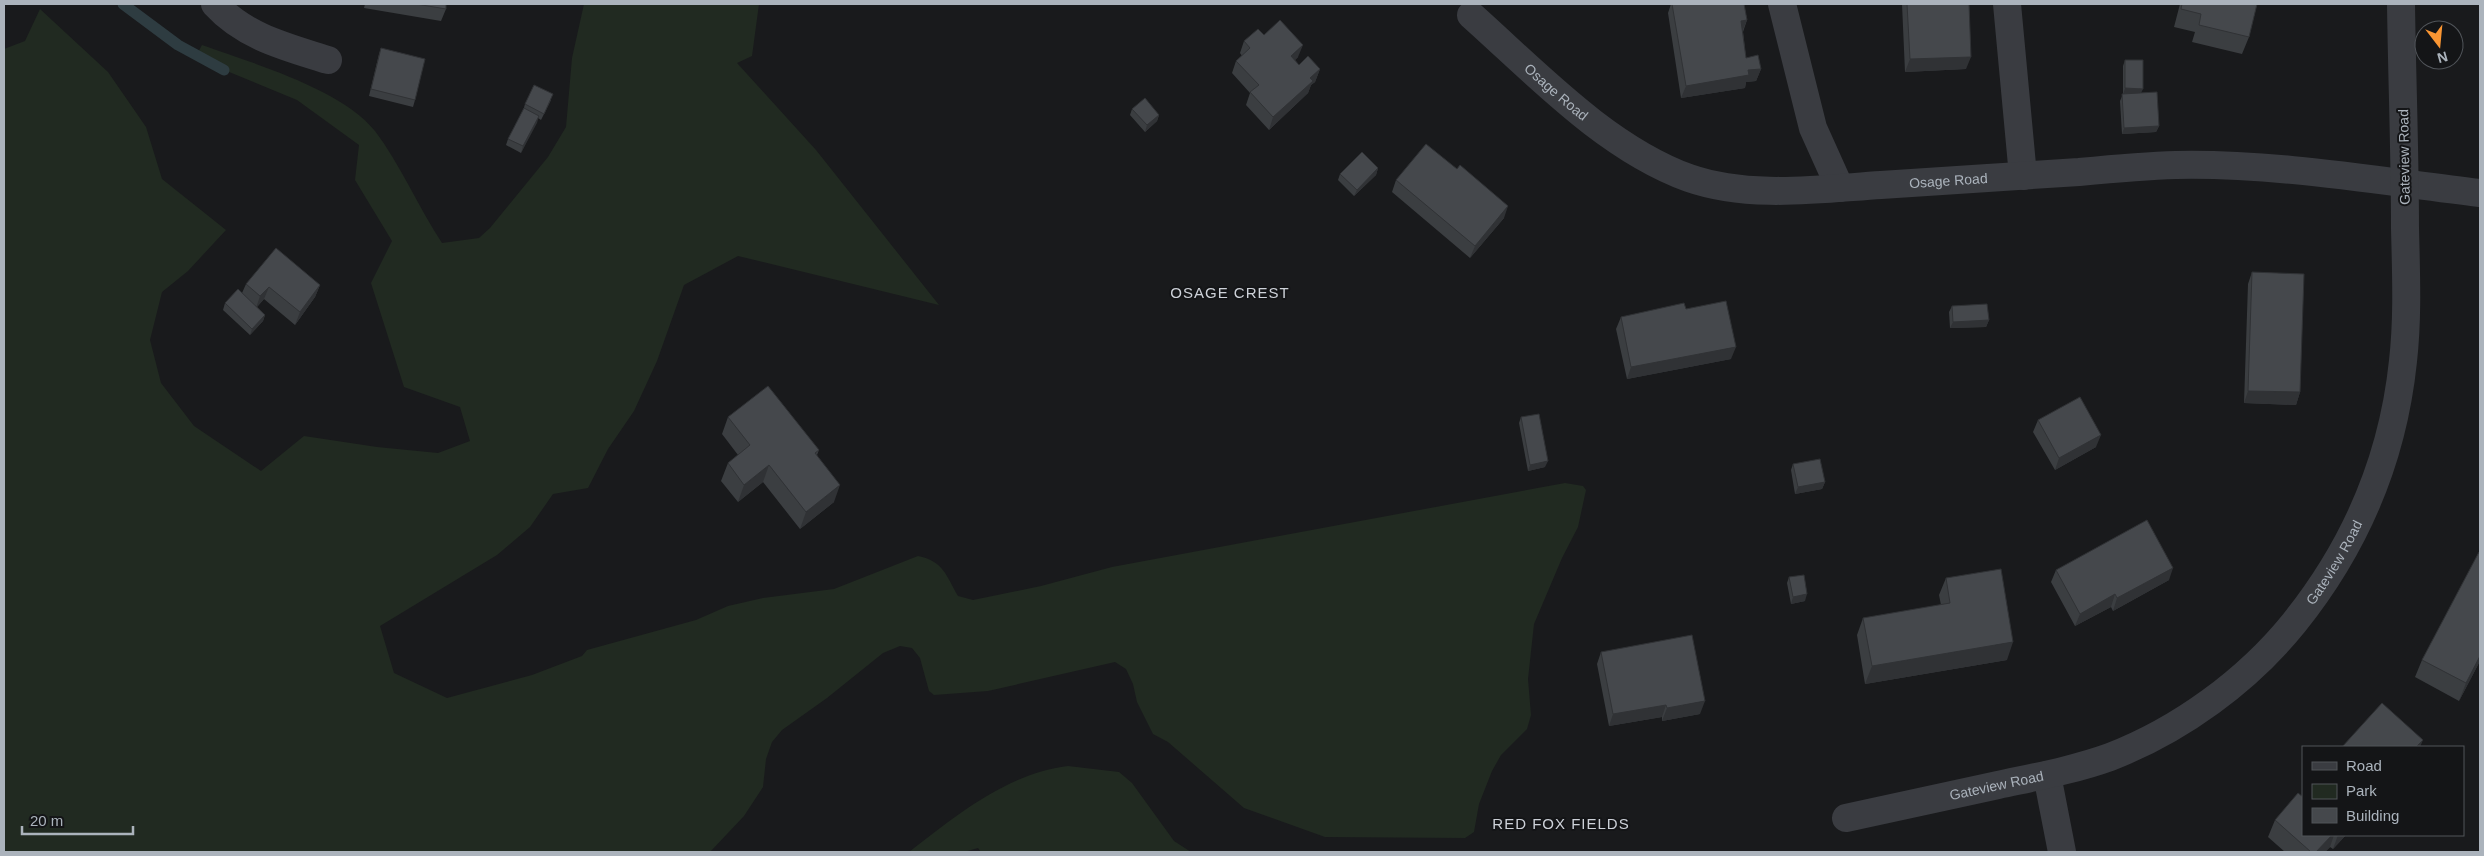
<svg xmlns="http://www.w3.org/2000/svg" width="2484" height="856" font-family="Helvetica,sans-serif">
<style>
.green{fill:#212a21}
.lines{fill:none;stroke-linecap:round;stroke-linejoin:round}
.stream{stroke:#2e3c41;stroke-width:11}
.minor{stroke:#3a3c41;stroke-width:28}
.wall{fill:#3b3e41}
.shaded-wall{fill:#303235}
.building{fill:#45484c;stroke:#303235}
.labels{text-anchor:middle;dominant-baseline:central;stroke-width:4;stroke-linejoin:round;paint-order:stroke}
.street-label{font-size:14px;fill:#abb3bc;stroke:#141517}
.neighbourhood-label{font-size:15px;letter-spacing:1px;fill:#cdd1d8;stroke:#141517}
</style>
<rect width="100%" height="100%" fill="#191a1c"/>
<path class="green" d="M584,4H759L752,56L737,63L816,150L939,305L738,256L684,285L657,361L634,411L608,449L588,488L553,494L530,527L497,555L380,626L394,673L447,698L532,675L582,656L587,650L696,620L728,606L763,598L834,589L918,556C943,561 946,575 958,596L973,600L1041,586L1112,567L1565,483L1583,486L1586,490L1578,527L1562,558L1534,624L1528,679L1531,715L1527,729L1501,755L1492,771L1479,804L1474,832L1465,838L1325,837L1244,808L1168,742L1153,734L1137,702L1133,684L1126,669L1115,662L988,691L934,695L929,691L920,658L912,648L900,646L883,653L827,698L782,730L772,742L766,759L763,787L744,816L710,852H4V49L25,41L40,9L108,72L146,127L162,179L226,230L188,271L162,292L150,340L161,383L194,426L261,471L304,436L377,447L438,453L470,441L460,407L404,387L371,283L392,241L355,180L359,145L297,100L195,58L202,45C252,63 342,89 375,131C400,164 419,208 442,243L479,238L490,228L548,157L566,127L572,58Z
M1068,766L1119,772L1132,783L1174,841L1191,852H981L978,848L964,852H909C957,815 1006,774 1068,766Z"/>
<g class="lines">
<path class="stream" d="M123,4L178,45L224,70"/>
<g class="minor">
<path d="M215,4C245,37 287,47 328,60"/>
<path d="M1782,4L1813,128L1840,188"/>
<path d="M2007,4L2023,176"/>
<path id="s1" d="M1471,15C1536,73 1606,148 1689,178C1749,199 1819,189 1881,185C1947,181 2013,176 2079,172C2111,169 2144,166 2176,165C2278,163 2379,181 2480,193"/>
<path d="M2047,775L2062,852"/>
<path id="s2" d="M1846,818C1897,807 1947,796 1998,785C2035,777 2074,770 2110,757C2180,730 2247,681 2294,623C2355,547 2393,458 2403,361C2408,317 2406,272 2405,228C2405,153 2402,79 2401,4"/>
</g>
</g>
<path class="wall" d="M365,4H446V9L441,21L364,8Z
M1671,4H1744L1747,20L1743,32L1746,58L1761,69L1756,81L1746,82L1745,88L1681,98L1668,13Z
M1902,4H1969L1966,69L1905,72Z
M2180,4H2257L2249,37L2242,54L2192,42L2195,32L2174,27Z
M1264,35L1298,57L1295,60L1299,65L1320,69L1315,82L1311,85L1308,93L1269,130L1246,105L1250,93L1232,73L1236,61L1242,56L1240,53L1244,41Z
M381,48L415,100L413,107L369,96L379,54Z
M2125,60L2141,93L2159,126L2156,132L2122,134L2120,101L2123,94V66Z
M551,100L541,120L538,118L521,153L506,145L508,139L523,111L525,104Z
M1132,109L1159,115L1157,121L1145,132L1130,115Z
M1378,168L1376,175L1354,196L1338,180L1340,174Z
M1396,180L1504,218L1470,258L1392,192Z
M2252,272L2300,392L2296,405L2244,403L2248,284Z
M246,284L320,285L315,297L295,325L264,299L257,307L265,315L263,321L250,335L223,310L225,303L242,293Z
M1952,306L1989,320L1986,327L1950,328L1949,312Z
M1686,309L1731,359L1627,379L1616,329L1621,317Z
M728,417L819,450L817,455L834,502L800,529L763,482L738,502L721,481L728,463L738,455L722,434Z
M1521,417L1545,467L1528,471L1519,423Z
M2038,420L2096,447L2055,470L2033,432Z
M1793,464L1825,482L1822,489L1795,494L1791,470Z
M2480,552V661L2459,701L2415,677L2422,660Z
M2056,570L2169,580L2113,611L2111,607L2075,626L2051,582Z
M1789,577L1805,601L1791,604L1787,583Z
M1946,578L2007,660L1865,684L1857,635L1863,618L1941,605L1939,595Z
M1601,652L1700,714L1662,721V717L1609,726L1597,664Z
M2275,820L2303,835H2346L2333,849L2330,847L2325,852H2285L2268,837Z"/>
<path class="shaded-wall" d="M1747,20L1742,32L1741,21Z
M1303,45L1298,57L1286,68L1291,56Z
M1971,57L1966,69L1905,72L1910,59Z
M1320,69L1315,82L1311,85L1308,93L1269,130L1273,117L1310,78Z
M1761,69L1756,81L1746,82L1745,88L1681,98L1686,86L1748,70Z
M2125,88L2143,89L2140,95H2123Z
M1159,115L1157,121L1145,132L1147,125Z
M539,116L537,123L521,153L523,146Z
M2159,126L2156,132L2122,134L2124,128Z
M1378,168L1376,175L1354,196L1357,190Z
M1508,206L1504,218L1470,258L1475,246Z
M320,285L315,297L295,325L300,312Z
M269,287L264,299L256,308L260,296Z
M265,315L263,321L250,335L252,329Z
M1989,320L1986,327L1950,328L1953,322Z
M1736,347L1731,359L1627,379L1631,367Z
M2248,391L2300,392L2296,405L2244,403Z
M2101,435L2096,447L2055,470L2059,458Z
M1548,461L1545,467L1528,471L1530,465Z
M769,465L763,482L738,502L744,485Z
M1825,482L1822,489L1795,494L1798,487Z
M840,485L834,502L800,529L806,512Z
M2173,568L2169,580L2113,611L2117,598Z
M1807,594L1805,601L1791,604L1793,597Z
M2115,594L2111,607L2075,626L2080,614Z
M2013,642L2007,660L1865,684L1872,666Z
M2480,656V661L2459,701L2466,683Z
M1705,701L1700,714L1662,721L1667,708Z
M1666,705L1662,717L1609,726L1613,714Z
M2423,740L2420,747H2416Z
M2332,835H2334L2330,847L2325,852H2316Z
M2338,835H2346L2333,849Z"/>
<path class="building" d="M416,4H446V9Z
M1672,4H1744L1747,20L1741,21L1746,58L1758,55L1761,69L1748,70L1749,75L1686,86Z
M1907,4H1969L1971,57L1910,59Z
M2182,4H2257L2249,37L2199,25L2201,14L2181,9Z
M1280,20L1303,45L1291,56L1299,65L1308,56L1320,69L1310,78L1313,81L1273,117L1250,92L1259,85L1236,61L1250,48L1244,41L1258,29L1264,35Z
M381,48L425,59L415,100L371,89Z
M2125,60H2143V89L2125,88Z
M534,85L553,94L544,114L525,104Z
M2157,92L2159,126L2124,128L2122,94Z
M1145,98L1159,115L1147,125L1132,109Z
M524,108L539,116L523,146L508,139Z
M1426,144L1457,169L1460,165L1508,206L1475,246L1396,180Z
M1362,152L1378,168L1357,190L1340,174Z
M276,248L320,285L300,312L269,287L260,296L246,284Z
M2252,272L2304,274L2300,392L2248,391Z
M238,289L265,315L252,329L225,303Z
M1726,301L1736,347L1631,367L1621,317L1684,303L1686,309Z
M1987,304L1989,320L1953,322L1952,306Z
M768,386L819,450L815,453L840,485L806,512L769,465L744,485L728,463L750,445L728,417Z
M2080,397L2101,435L2059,458L2038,420Z
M1539,414L1548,461L1530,465L1521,417Z
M1820,459L1825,482L1798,487L1793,464Z
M2147,520L2173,568L2117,598L2115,594L2080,614L2056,570Z
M2479,552H2480V656L2466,683L2422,660Z
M2001,569L2013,642L1872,666L1863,618L1950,603L1946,578Z
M1804,575L1807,594L1793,597L1789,577Z
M1692,635L1705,701L1667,708L1666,705L1613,714L1601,652Z
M2382,703L2423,740L2416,747H2342Z
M2298,793L2303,797V835H2332L2316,852H2311L2275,820Z"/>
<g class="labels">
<g class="street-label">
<text stroke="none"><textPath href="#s1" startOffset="115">Osage Road</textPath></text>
<text transform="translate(2404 157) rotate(-91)">Gateview Road</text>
<text stroke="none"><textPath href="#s1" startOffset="535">Osage Road</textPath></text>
<text stroke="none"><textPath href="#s2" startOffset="574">Gateview Road</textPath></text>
<text stroke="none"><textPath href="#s2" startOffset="154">Gateview Road</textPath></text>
</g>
<g class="neighbourhood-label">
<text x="1230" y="292">OSAGE CREST</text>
<text x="1561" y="823">RED FOX FIELDS</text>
</g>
</g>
<rect width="2484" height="856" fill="none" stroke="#abb3bc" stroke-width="10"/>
<rect x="2302" y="746" width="162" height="90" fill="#141517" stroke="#505459"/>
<rect x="2312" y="762" width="25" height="8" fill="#3a3c41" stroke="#505459"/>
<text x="2346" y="771" font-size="15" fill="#abb3bc">Road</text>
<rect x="2312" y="784" width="25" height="15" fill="#212a21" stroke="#505459"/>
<text x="2346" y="796" font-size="15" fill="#abb3bc">Park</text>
<rect x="2312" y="808" width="25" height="15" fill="#45484c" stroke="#505459"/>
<text x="2346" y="821" font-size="15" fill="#abb3bc">Building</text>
<g transform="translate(2439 45) rotate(164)"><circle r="24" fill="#141517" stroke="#505459"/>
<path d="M0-4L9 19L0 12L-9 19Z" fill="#fa9633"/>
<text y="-8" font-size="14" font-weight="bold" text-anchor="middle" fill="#abb3bc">N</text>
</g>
<path d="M22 826v8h111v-8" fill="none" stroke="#abb3bc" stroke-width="2.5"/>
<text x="30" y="826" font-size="15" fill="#abb3bc" stroke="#141517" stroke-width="4" paint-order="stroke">20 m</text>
</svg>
